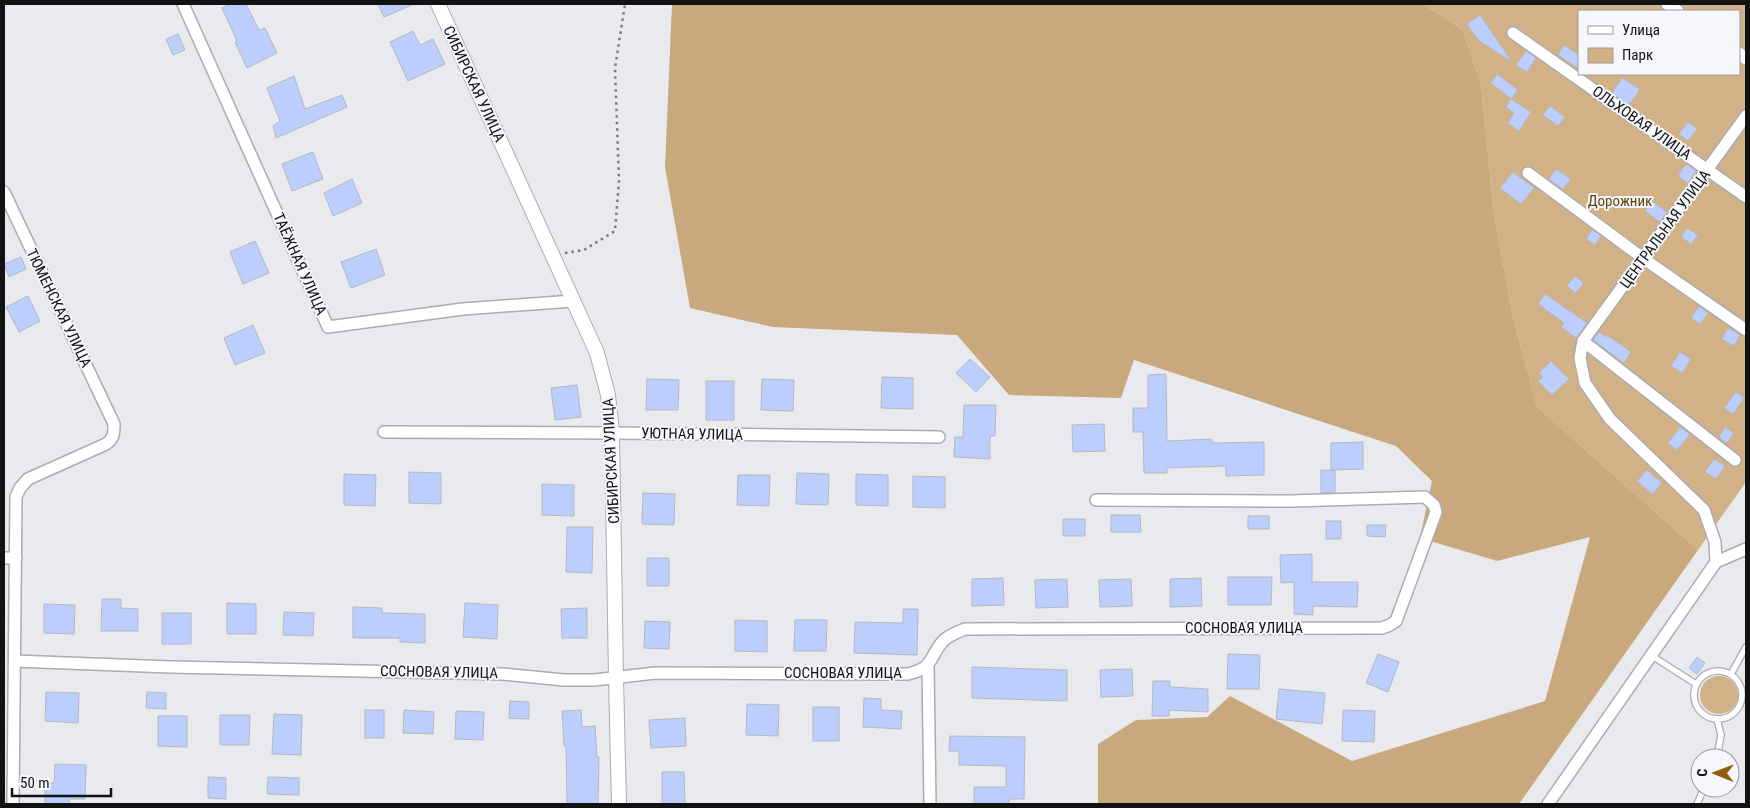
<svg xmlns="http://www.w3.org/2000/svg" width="1750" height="808" font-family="'Roboto Condensed',sans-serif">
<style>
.green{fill:#d2b186;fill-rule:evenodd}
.forest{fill:#caa87d}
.building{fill:#bccefe;stroke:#b7b8bd}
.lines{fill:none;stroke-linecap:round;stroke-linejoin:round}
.service-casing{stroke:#aaacb0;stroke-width:8}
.minor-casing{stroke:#aaacb0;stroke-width:14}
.tertiary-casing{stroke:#aaacb0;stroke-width:16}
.path{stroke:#797b7d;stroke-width:2.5;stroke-dasharray:2.5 4;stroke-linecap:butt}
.service{stroke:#fff;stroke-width:5.5}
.minor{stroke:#fff;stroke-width:11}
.tertiary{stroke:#fff;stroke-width:14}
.labels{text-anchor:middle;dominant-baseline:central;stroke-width:4;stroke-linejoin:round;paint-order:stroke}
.street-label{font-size:15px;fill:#111213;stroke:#f5f7fb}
.park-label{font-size:15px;fill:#62410b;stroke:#f5f7fb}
</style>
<rect width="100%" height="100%" fill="#e8eaee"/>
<path class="green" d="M1423,4H1746V482L1698,550L1537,407L1513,317L1494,215L1481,85L1463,30ZM1579,11H1739V74H1579Z
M1700 695a19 19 0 1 1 38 0a19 19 0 1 1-38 0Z"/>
<path class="forest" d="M672,4H1423L1463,30L1481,85L1494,215L1513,317L1537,407L1698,550L1519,804H1098V744L1136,720L1207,717L1230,696L1352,761L1545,701L1590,537L1497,561L1420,538L1432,481L1396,446L1134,360L1121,398L1009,395L957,335L773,327L690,308L665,167Z"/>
<path class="building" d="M230,4H246L259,30L265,28L277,53L247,68L235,42L237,41L222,8Z
M378,4H414L384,17Z
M1480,15L1512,62L1478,40L1467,24Z
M413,31L420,45L433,39L445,64L408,81L390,42Z
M178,34L185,50L173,55L166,39Z
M1564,45L1579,55V69L1558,55Z
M1526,51L1536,58L1527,72L1516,65Z
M1497,74L1518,90L1511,99L1491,83Z
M294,76L305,109L342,95L347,107L276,138L273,126L280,121L267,88Z
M1622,78L1640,89L1629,105L1612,93Z
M1511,99L1531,112L1519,131L1508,123L1514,113L1506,107Z
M1550,106L1565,117L1558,126L1543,115Z
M1688,122L1697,129L1688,141L1679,134Z
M313,152L323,179L292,191L282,164Z
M1686,164L1696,171L1688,183L1678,176Z
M1556,169L1571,179L1563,189L1549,179Z
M1513,172L1534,188L1521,204L1500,188Z
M352,179L362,203L333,216L324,193Z
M1652,201L1667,212L1660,222L1645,211Z
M1687,228L1698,235L1691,244L1681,237Z
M1592,230L1601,236L1595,245L1586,239Z
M255,241L269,273L243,284L230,252Z
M376,249L385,275L351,288L341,262Z
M21,257L26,269L9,277L4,264Z
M1575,276L1584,283L1576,293L1567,286Z
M1545,294L1587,323L1576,338L1561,327L1564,323L1538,304Z
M28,296L40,321L19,332L6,307Z
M1699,306L1708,313L1700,324L1691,318Z
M253,325L265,353L235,365L224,338Z
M1728,328L1740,335L1734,346L1722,339Z
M1599,332L1606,337L1607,335L1631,352L1624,363L1593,340Z
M1680,352L1691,359L1682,373L1671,366Z
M970,359L990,377L976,392L956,373Z
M1551,361L1569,379L1552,395L1538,381L1543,377L1539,373Z
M1166,374L1167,441L1212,439V443L1264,442V475L1226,476V466L1167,468V473H1144L1143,432H1133V408H1148V375Z
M882,377L913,378V409L881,408Z
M647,379L679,380L678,410H646Z
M762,379L794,380L793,411L761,410Z
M706,381H734V420H706Z
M577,385L581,417L555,420L551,388Z
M1736,392L1744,398L1733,414L1724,408Z
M964,405H996L995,436H990V459L954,457L955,437H963Z
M1104,424L1105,451L1073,452L1072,425Z
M1680,427L1690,434L1677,450L1668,443Z
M1725,427L1734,433L1727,443L1719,437Z
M1363,442V469L1331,470V443Z
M1714,459L1725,466L1716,479L1705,472Z
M1321,470H1335V492L1321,493Z
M1647,470L1662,483L1652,494L1637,481Z
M409,472L441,473V504L409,503Z
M797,473L829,474L828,505L796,504Z
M344,474L376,475L375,506L344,505Z
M856,474L888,475V506L856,505Z
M738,475H770L769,506L737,505Z
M913,476L945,477V508L913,507Z
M542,484L574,485V516L542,515Z
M643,493L675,494L674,525L642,524Z
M1111,515H1140L1141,532H1111Z
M1248,516H1269V529H1248Z
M1063,519H1085V536H1063Z
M1326,521H1341V539H1326Z
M1367,525H1386L1385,537L1367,536Z
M567,527H593L592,573L566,572Z
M1312,554V582H1358L1357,607L1313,606V615L1294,614V582L1281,583L1280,555Z
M647,558H669V586H647Z
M1228,577H1272L1271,605H1228Z
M1003,578L1004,605L972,606V579Z
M1201,578L1202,606L1170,607V579Z
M1067,579L1068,607L1036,608L1035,580Z
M1131,579L1132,606L1100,607L1099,580Z
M102,599H121V608L138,609V631H101Z
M227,603L256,604V634H227Z
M465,603L498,605L497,639L463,637Z
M44,604L75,605L74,634L44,633Z
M353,607L382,608V613L425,614V643L400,642V638H353Z
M587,608V638H562L561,609Z
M903,609H918L917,655L854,653L855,622L903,623Z
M284,612L314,613L313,636L283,635Z
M162,613H191V644H162Z
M735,620L767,621V652L735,651Z
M795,620H827L826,651H794Z
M645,621L670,622L669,649L644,648Z
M1228,654L1260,655L1259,689H1227Z
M1378,654L1399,662L1388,692L1366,683Z
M1697,657L1705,663L1697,674L1689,668Z
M972,667L1067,670V701L972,698Z
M1132,669L1133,696L1101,697L1100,670Z
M1153,681H1170V687L1208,689V712L1169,710V716H1152Z
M1279,689L1325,693L1322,724L1276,719Z
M46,692L79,693L78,723L45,721Z
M147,692L166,693V709L146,708Z
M864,698L881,699V710L902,711L901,729L863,727Z
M510,701L529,702V719L509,718Z
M747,704L779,705L778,736L746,735Z
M813,707H839V741H813Z
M365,710H384V738H365Z
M404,710L434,712L433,734L403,733Z
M581,710L582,727L595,726L597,757H599L598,804H567L566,745L564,746L562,711Z
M1343,710L1375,711L1374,742L1342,741Z
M456,711L484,712L483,740L455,739Z
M274,714L302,715L301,755L272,754Z
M220,715H250L249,745H220Z
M158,716H187V747L158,746Z
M685,718L686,746L651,748L649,720Z
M950,736L1025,737L1024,799H1009V804H974V787H1006V766L959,765V751H949Z
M55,764L86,765L85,799H69V804H45V783H54Z
M662,772H684L685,804H662Z
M208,777L226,778V799L208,798Z
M268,777L299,778V795L267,794Z"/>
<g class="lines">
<defs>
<path id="service" d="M1652,656L1696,684
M1694 695a24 24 0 1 1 48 0a24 24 0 1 1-48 0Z
M1731,674L1746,647
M1717,719L1721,735L1717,758
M1697,804L1704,788"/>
<path id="minor" d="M183,4L328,327L463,309L573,301
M1667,4L1678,11
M1513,33L1746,197
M1739,53L1746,59
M1528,173L1644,259L1746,330
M4,192L114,424C114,434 114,438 106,444L28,479L20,488L16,497L13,804
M1583,341L1735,460
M384,432L612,433L939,437
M4,558H16
M1716,562L1746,549
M15,661L170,667L502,674L564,680H594L655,673L908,674C935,668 929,656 944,640C950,635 958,632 965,629L1382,628L1390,625L1396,621L1436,512L1434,505L1425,497L1291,501L1096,500
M928,665L930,804
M1548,804L1716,562L1715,542L1704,510L1610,419L1585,383L1580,358L1583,341L1746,116"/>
<path id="tertiary" d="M438,4L597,353L608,395L612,433L616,678L619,804"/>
</defs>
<use href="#service" class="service-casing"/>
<use href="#minor" class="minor-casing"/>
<use href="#tertiary" class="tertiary-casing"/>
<path class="path" d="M565,253L584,250L615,231L619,181L615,68L625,4"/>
<use href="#service" class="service"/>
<use href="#minor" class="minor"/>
<use href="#tertiary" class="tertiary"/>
</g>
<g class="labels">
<g class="street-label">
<text transform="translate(474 84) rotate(65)">СИБИРСКАЯ УЛИЦА</text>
<text transform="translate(1642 123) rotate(35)">ОЛЬХОВАЯ УЛИЦА</text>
<text transform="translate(1665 229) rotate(-54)">ЦЕНТРАЛЬНАЯ УЛИЦА</text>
<text transform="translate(300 264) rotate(66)">ТАЁЖНАЯ УЛИЦА</text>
<text transform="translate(59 308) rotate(64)">ТЮМЕНСКАЯ УЛИЦА</text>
<text transform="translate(692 434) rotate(1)">УЮТНАЯ УЛИЦА</text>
<text transform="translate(611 461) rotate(-93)">СИБИРСКАЯ УЛИЦА</text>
<text x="1244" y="628">СОСНОВАЯ УЛИЦА</text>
<text transform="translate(439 672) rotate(1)">СОСНОВАЯ УЛИЦА</text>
<text x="843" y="673">СОСНОВАЯ УЛИЦА</text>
</g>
<g class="park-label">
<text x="1620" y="201">Дорожник</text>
</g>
</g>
<rect width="1750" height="808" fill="none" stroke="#111213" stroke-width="10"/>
<rect x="1578" y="10" width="162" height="65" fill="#f5f7fb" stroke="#9a9b9e"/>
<rect x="1588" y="26" width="25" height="8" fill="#ffffff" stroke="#9a9b9e"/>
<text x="1622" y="35" font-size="15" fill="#111213">Улица</text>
<rect x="1588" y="48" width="25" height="15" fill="#d2b186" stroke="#9a9b9e"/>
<text x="1622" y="60" font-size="15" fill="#111213">Парк</text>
<g transform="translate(1715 773) rotate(271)"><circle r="24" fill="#f5f7fb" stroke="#9a9b9e"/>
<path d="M0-4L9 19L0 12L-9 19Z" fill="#8e5e09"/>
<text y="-8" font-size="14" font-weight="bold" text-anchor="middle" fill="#111213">С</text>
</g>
<path d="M12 788v8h99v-8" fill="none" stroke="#111213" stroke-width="2.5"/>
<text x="20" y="788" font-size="15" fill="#111213" stroke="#f5f7fb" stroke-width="4" paint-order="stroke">50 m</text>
</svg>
